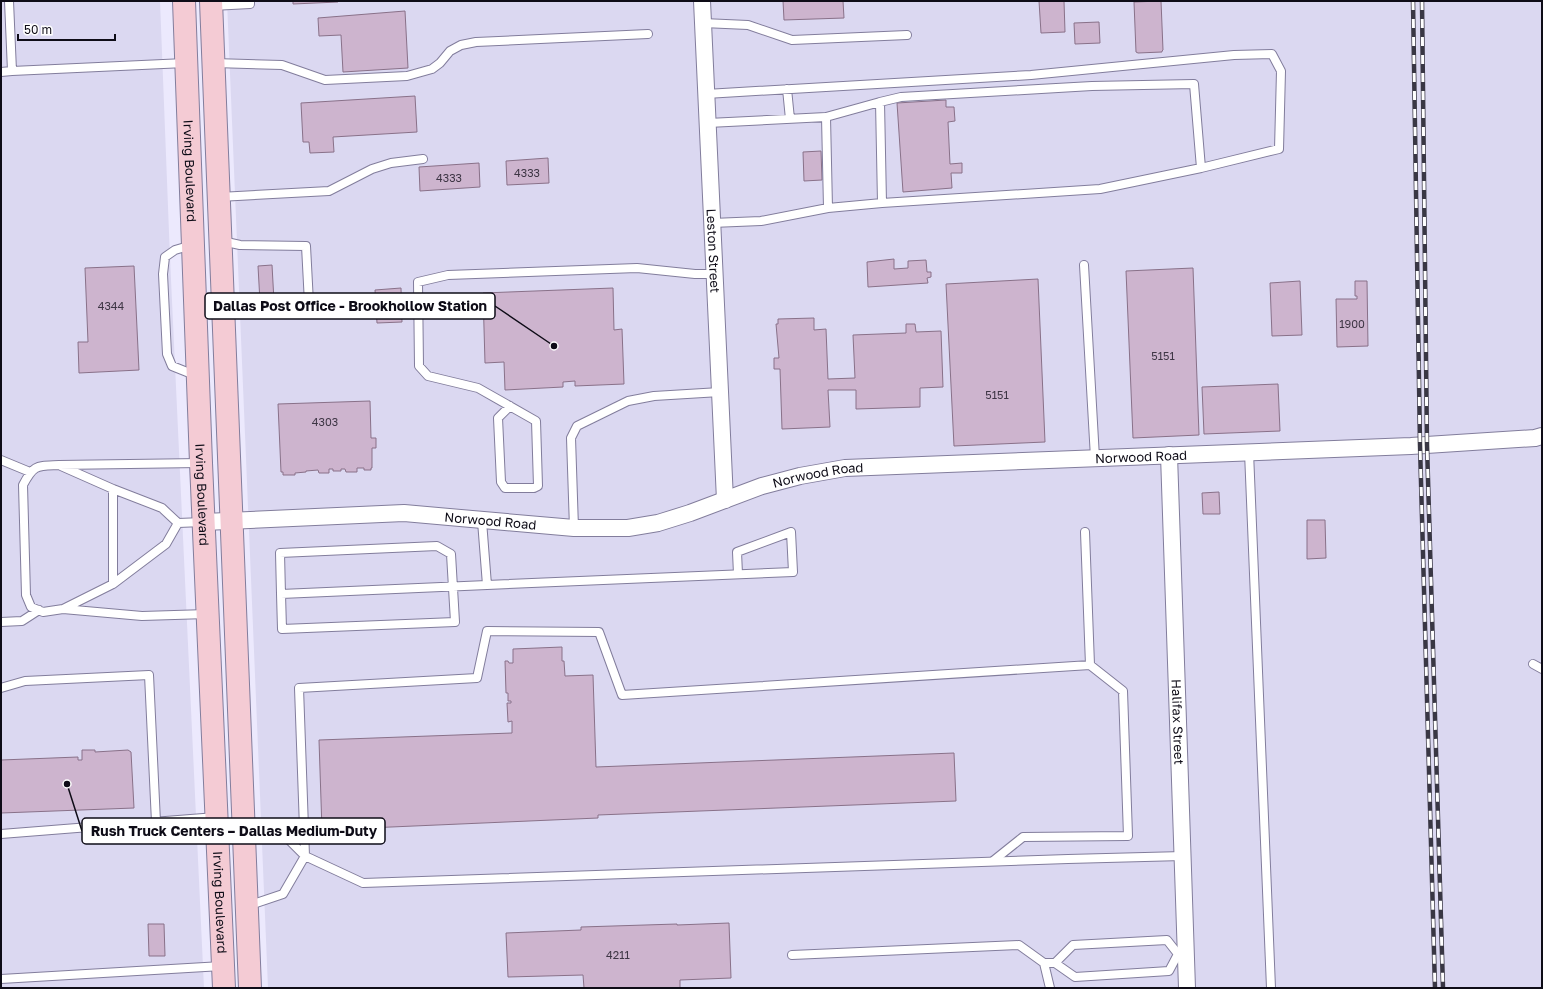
<svg xmlns="http://www.w3.org/2000/svg" width="1543" height="989" font-family="'Golos Text',sans-serif">
<style>
.built{fill:#dbd8f1}
.building{fill:#cdb4ce;stroke:#897189}
.lines{fill:none;stroke-linecap:round;stroke-linejoin:round}
.lane-casing{stroke:#827d9c;stroke-width:10}
.street-casing{stroke:#827d9c;stroke-width:18}
.secondary-casing{stroke:#827d9c;stroke-width:24}
.lane{stroke:#fff;stroke-width:8}
.street{stroke:#fff;stroke-width:16}
.secondary{stroke:#f4cbd4;stroke-width:22}
.rail-casing{stroke:#393744;stroke-width:4.5}
.rail{stroke:#fff;stroke-width:3;stroke-dasharray:9;stroke-linecap:butt}
.labels{text-anchor:middle;dominant-baseline:central;stroke-width:3;stroke-linejoin:round;paint-order:stroke}
.number-label{font-size:11px;fill:#3e3645}
.street-label{font-size:13px;fill:#0e0c17;stroke:#fff}
.leader{fill:none;stroke:#0e0c17;stroke-width:1.5}
.callout-dot{fill:#0e0c17;stroke:#fff;stroke-width:1.5}
.callout{fill:#fff;stroke:#0e0c17;stroke-width:1.5}
.callout-label{font-size:14px;text-anchor:middle;font-weight:bold;fill:#0e0c17}
</style>
<rect width="100%" height="100%" fill="#ece9fd"/>
<path class="built" d="M1,1H160L170,258L204,988H1Z
M227,1H1542V988H268Z"/>
<path class="building" d="M293,1H338V2L293,4Z
M783,1H843L844,18L784,20Z
M1039,1H1064L1065,32L1041,33Z
M1161,1L1163,50L1162,51V52L1138,53L1136,52L1134,2Z
M405,11L408,68L343,72L341,35L319,36L318,18Z
M1099,22L1100,43L1075,44L1074,23Z
M415,96L417,132L333,137L334,152L310,153L309,142H303L301,103Z
M946,100V107H954L955,121L948,122L950,164L962,163V173H951L952,188L903,192L897,103Z
M821,151L822,180L804,181L803,152Z
M548,158L549,183L507,185L506,161Z
M479,163L480,187L420,191L419,167Z
M894,259V269L908,268V261L926,260L927,272H931V277L927,278L928,283L868,287L867,262Z
M272,265L274,301L260,302L258,266Z
M134,266L139,370L79,373L78,342H88L85,268Z
M1193,268L1199,435L1133,438L1126,271Z
M1038,279L1045,442L954,446L946,284Z
M1300,281L1302,335L1272,336L1270,283Z
M1355,281H1367L1368,346L1337,347L1336,299H1357V296H1355Z
M401,288L402,322L377,323L375,290Z
M613,288L614,330L622,329L624,384L575,386V381L563,382V387L505,390L504,362L485,363L483,293Z
M814,318V330L826,329L828,379L855,378L853,335L906,333V324H915L916,332L941,331L943,387L920,388V407L856,409V390H828L830,427L782,429L780,369H774V358H779L776,324H778V319Z
M1278,384L1280,431L1204,434L1202,387Z
M370,401L371,438H376V448H372V468H371V470H364V468H357V472H346L345,469H341V471H333V469H329V473H319L318,470L306,471V472L295,473V475H283V472H281L278,404Z
M1219,492L1220,514H1203L1202,493Z
M1307,520H1325L1326,558L1307,559Z
M562,647V661H564L565,676L593,675L596,767L954,753L956,801L598,815V818L322,830L319,740L512,733V721L508,722L507,703H511V701H508V693H506L505,661H508L509,663H513V649Z
M82,750H95V752L128,750L131,752L134,808L1,813V760L78,757V760H82Z
M729,923L731,978L680,980V988H584L583,975L508,977L506,933L581,930V927L677,924V925Z
M148,924H164L165,956H149Z"/>
<g class="lines">
<defs>
<path id="lane" d="M9,1L12,71L185,63
M212,6L250,4V1
M703,23L748,25L792,40L907,35
M214,63L282,65L325,80L407,76L432,69L440,63L450,51L461,45L476,42L648,34
M1,72L12,71
M787,89L790,119
M706,94L1031,75L1234,55L1272,54L1281,71L1279,149L1201,168
M880,102L901,97L1092,86L1194,84L1201,168L1100,189L882,203
M826,117L828,208
M708,123L826,117L880,102L882,203L828,208L761,221L712,223
M219,197L329,191L372,169L391,163L423,159
M222,241L240,245L306,246L309,303
M192,245L175,250L165,257L163,274L167,354L172,366L197,376
M1084,265L1095,458
M510,406L498,418L501,482L505,488H534L538,486L536,421L478,388L428,376L419,366L418,282L448,275L637,268L695,274H715
M1249,452L1271,988
M1,460L30,472
M200,463L59,465C37,466 34,464 23,485L26,595L31,607L43,612L63,609L142,616L207,614
M61,466L113,489L162,508L178,523
M178,523L203,522
M574,528L571,438L577,426L628,401L654,396L720,392
M113,584L166,544L178,523
M487,585L793,572L791,532L737,552L738,574
M281,594L282,629L455,622L451,554L437,546L280,553L281,594L487,585L482,521
M63,609L113,584V489
M1,622L22,621L39,610
M1533,664L1542,669
M1,688L25,681L149,675L156,822
M244,832H281L305,856L363,883L1068,859L1183,856
M1,834L216,817
M993,861L1023,837L1128,836L1123,691L1090,665
M247,906L283,894L305,856L299,688L477,678L487,631L599,632L622,695L1090,665L1085,532
M792,955L1019,945L1044,963H1055L1075,977L1169,971L1178,954
M1044,963L1050,988
M1055,963L1073,945L1167,940L1178,954
M1,979L222,966"/>
<g id="street">
<path id="s1" d="M702,1L725,500"/>
<path id="s2" d="M1169,455L1187,988"/>
<path id="s3" d="M204,522L404,513L574,528H628L658,523L690,513L762,486L800,476L845,468L1411,446L1535,438L1542,436"/>
</g>
<g id="secondary">
<path id="s4" d="M184,1L201,463L224,988"/>
<path d="M211,1L250,988"/>
</g>
</defs>
<use href="#lane" class="lane-casing"/>
<use href="#street" class="street-casing"/>
<use href="#secondary" class="secondary-casing"/>
<use href="#lane" class="lane"/>
<use href="#street" class="street"/>
<use href="#secondary" class="secondary"/>
<defs>
<path id="rail" d="M1413,1L1420,445L1435,988
M1422,1L1427,445L1443,988"/>
</defs>
<use href="#rail" class="rail-casing"/>
<use href="#rail" class="rail"/>
</g>
<g class="labels">
<g class="number-label">
<text x="527" y="172">4333</text>
<text x="449" y="177">4333</text>
<text x="111" y="305">4344</text>
<text x="1352" y="323">1900</text>
<text x="1163" y="355">5151</text>
<text x="997" y="394">5151</text>
<text x="325" y="421">4303</text>
<text x="618" y="954">4211</text>
</g>
<g class="street-label">
<text stroke="none"><textPath href="#s4" startOffset="170">Irving Boulevard</textPath></text>
<text stroke="none"><textPath href="#s1" startOffset="250">Leston Street</textPath></text>
<text stroke="none"><textPath href="#s3" startOffset="947">Norwood Road</textPath></text>
<text stroke="none"><textPath href="#s3" startOffset="623">Norwood Road</textPath></text>
<text stroke="none"><textPath href="#s4" startOffset="494">Irving Boulevard</textPath></text>
<text stroke="none"><textPath href="#s3" startOffset="287">Norwood Road</textPath></text>
<text stroke="none"><textPath href="#s2" startOffset="267">Halifax Street</textPath></text>
<text stroke="none"><textPath href="#s4" startOffset="902">Irving Boulevard</textPath></text>
</g>
</g>
<path class="leader" d="M554 346L495 306M67 784L82 831"/>
<g class="callout-dot">
<circle cx="554" cy="346" r="4"/>
<circle cx="67" cy="784" r="4"/>
</g>
<g class="callout">
<rect x="205" y="293" width="290" height="26" rx="4"/>
<rect x="82" y="818" width="303" height="26" rx="4"/>
</g>
<g class="callout-label">
<text x="350" y="311">Dallas Post Office - Brookhollow Station</text>
<text x="234" y="836">Rush Truck Centers – Dallas Medium-Duty</text>
</g>
<rect width="1543" height="989" fill="none" stroke="#0e0c17" stroke-width="4"/>
<path d="M18 34v6h97v-6" fill="none" stroke="#0e0c17" stroke-width="2"/>
<text x="24" y="34" font-size="12" fill="#0e0c17" stroke="#ffffff" stroke-width="3" paint-order="stroke">50 m</text>
</svg>
